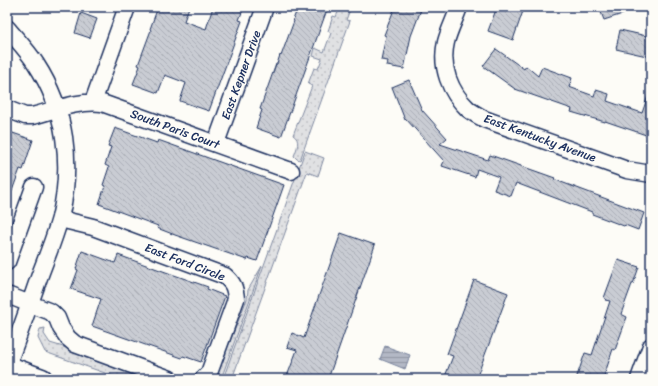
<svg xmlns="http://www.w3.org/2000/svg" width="658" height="386" font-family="Sriracha,sans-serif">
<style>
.grass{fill:url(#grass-dots);stroke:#7e88a0}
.water{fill:url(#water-rules);stroke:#76819c}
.building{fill:url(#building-back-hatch);stroke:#1b2f5e}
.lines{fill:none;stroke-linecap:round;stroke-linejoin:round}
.minor-casing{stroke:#1b2f5e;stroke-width:19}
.major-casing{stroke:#1b2f5e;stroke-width:23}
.minor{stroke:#fdfcf7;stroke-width:16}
.major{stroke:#fdfcf7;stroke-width:20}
.labels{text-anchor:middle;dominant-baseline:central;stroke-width:3;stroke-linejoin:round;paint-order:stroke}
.street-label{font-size:12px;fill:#1b2f5e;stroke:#fdfcf7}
</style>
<defs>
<pattern id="grass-dots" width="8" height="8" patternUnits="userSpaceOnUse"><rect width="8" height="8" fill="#e0e1e3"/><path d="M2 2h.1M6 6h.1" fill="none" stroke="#c0c1c5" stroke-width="1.8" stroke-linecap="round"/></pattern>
<pattern id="water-rules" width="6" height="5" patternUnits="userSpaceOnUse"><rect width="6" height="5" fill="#b3b8c5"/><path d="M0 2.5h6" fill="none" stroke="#9196a3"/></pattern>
<pattern id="building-back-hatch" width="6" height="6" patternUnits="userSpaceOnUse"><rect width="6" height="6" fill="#c9ccd3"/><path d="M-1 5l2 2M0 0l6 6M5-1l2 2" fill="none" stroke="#acb0b8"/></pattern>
</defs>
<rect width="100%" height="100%" fill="#fdfcf7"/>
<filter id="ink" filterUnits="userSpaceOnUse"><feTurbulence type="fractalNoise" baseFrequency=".025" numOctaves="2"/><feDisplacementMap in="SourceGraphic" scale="8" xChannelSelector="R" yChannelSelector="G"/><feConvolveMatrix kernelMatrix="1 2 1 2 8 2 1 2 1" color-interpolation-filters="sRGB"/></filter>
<g filter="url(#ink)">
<path class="grass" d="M340,7H351L346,20L350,21L300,160L297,159L294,156C297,148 301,140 293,135L312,86L308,84L314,68L318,69L322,59L313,56L315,48L324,52L331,33L328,31L333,16L336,17Z
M305,151L324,158L318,176L307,172L232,379H223Z
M262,266L221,379H215L247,299L248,290Z
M45,328L44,334L50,343L80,352L158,379H122L45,352L38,338L40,329Z"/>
<path class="water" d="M385,346L410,355L405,369L380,359Z"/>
<path class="building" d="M158,7H189L184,21L206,29L213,7H244L239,20L242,21L209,111L180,101L186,83L165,75L158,93L133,84L140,66L138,65L151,30L150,29Z
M298,7H328L281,137L256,128L262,110L260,109L276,64H277L280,55L281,56L294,21L293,20Z
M395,7H422L411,36L404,69L387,66L388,61L381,60L386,36L384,35Z
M497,7H511L523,11L513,40L488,31Z
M599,7H638V9L604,20Z
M81,13L97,19L90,38L75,33Z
M620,30L651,37V57L616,49Z
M496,49L524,69L526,66L538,76L542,67L572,78L569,87L594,96L596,90L609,94L607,101L642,113L649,93H651V121L646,135L605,121V122L571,112L572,109L515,89L483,66Z
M409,80L422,110L447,138L440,144L488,160L490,155L555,178L554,179L561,182L644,213L638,230L625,225L624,226L592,214V212L516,183L511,196L494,190L499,177L477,169L475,177L442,166L444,161L406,119L405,120L392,87Z
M115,128L157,143L158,140L284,185L257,261L248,258L247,260L175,235L157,228L158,226L99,204L105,186L103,185L109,167L105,165L111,147L108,146Z
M7,131L33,140L23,170L20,169L8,202H7Z
M341,233L375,245L328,379H286L297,350L287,347L292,333L304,338Z
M82,251L115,263L118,255L208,287L207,289L225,296L201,362L183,356L182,358L92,326L101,299L71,289L78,270L76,269Z
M618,260L639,267L633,284H632L621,314L627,317L615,350L613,349L603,379H576L585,353L592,355L610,301L605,300L606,299L604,298Z
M474,280L508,293L476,379H444L453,356L447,354Z"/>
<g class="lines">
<defs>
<path id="minor" d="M459,7C455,19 449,30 446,42C440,67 450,92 468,109C473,113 479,116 484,119L627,170L651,174
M7,28C17,40 28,51 36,64C66,110 73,164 60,218C55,236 48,254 41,272C30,303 19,335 7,366
M93,102L127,7
M7,109L25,116H32C55,110 79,100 102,103L291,171
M216,143L265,7
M60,219L93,227L225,276C233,283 235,287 236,299L209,373L203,379
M7,262L34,187
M7,295L51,312L57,318L61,328L68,338L75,344L170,379
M639,379L651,346"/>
<path id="major" d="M7,366L42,379"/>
</defs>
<use href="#minor" class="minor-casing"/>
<use href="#major" class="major-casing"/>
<use href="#minor" class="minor"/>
<use href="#major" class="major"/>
</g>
</g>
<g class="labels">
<g class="street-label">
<text transform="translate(241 75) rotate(-70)">East Kepner Drive</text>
<text transform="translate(175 129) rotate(20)">South Paris Court</text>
<text transform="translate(540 138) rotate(20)">East Kentucky Avenue</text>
<text transform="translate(185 262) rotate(21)">East Ford Circle</text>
</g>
</g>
<rect width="658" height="386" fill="none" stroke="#fdfcf7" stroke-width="24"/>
<rect x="12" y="12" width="634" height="362" fill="none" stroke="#1b2f5e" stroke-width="1.5" filter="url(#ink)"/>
</svg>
